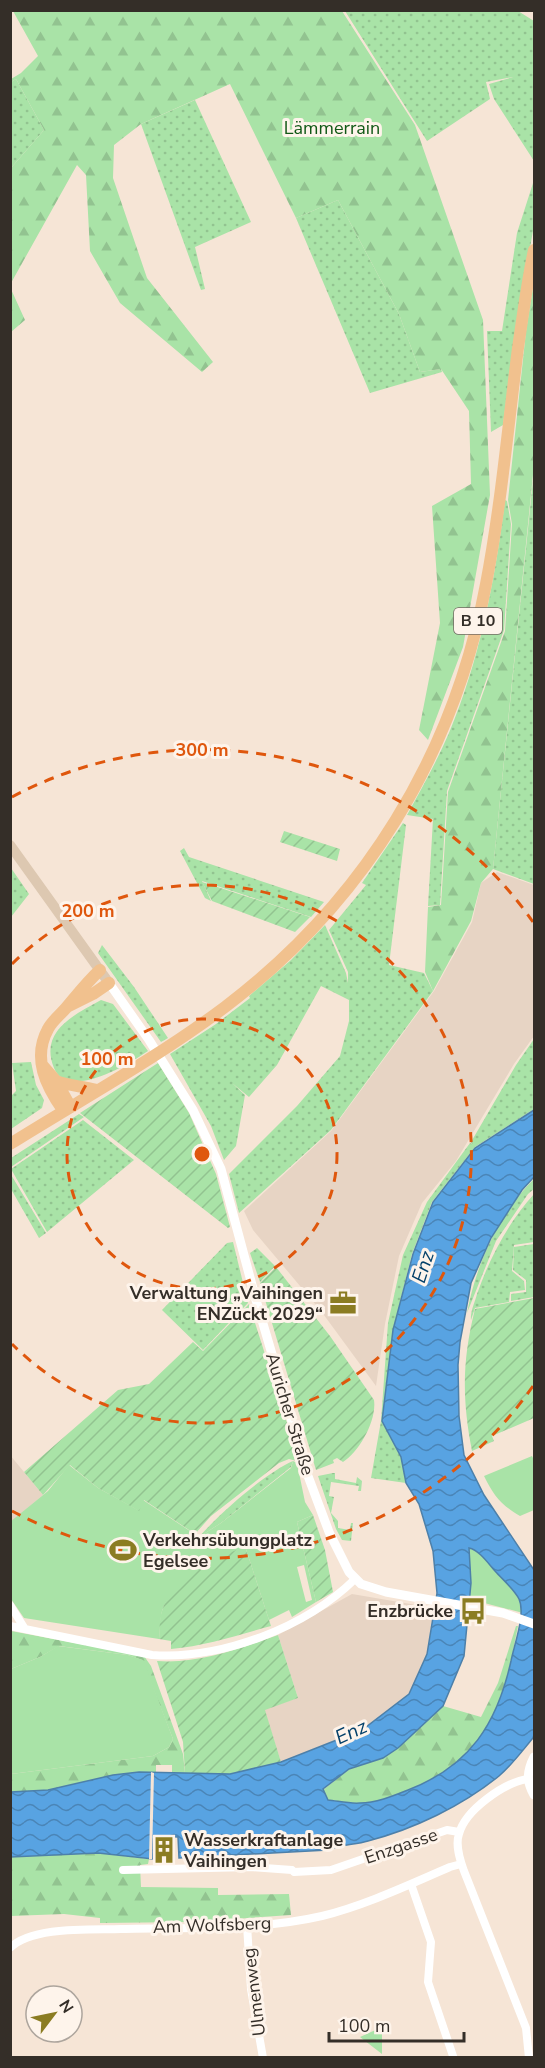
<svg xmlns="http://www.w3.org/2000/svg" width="545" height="2068" font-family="'Nunito Sans',sans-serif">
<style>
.commercial{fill:#e7d4c4}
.grass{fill:url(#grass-dots)}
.forest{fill:url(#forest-firs)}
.park{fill:#a9e3a7;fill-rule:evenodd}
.garden{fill:url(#garden-furrows)}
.water{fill:url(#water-waves);stroke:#4d80aa;stroke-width:1.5;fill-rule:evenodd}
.pier{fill:#f6e5d6}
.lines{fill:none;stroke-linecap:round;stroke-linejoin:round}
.minor{stroke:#fff;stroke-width:8}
.tertiary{stroke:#fff;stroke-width:9}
.secondary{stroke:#ddc8b1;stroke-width:10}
.primary{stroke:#f1c18e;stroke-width:12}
.ring{fill:none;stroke:#df570d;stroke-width:3;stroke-dasharray:10 8}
.labels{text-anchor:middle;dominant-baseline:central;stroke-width:6;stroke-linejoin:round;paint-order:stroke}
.shield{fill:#fef4eb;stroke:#716962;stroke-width:1.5}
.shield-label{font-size:16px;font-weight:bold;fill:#342e28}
.park-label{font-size:18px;fill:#105815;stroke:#fef4eb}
.poi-label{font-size:18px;font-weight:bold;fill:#342e28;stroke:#fef4eb;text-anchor:end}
.street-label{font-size:18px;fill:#342e28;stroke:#fef4eb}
.water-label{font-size:20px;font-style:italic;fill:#05416a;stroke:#fef4eb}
.centre{fill:#df570d;stroke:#fef4eb;stroke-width:3}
.ring-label{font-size:18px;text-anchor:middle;font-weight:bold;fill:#df570d;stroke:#fef4eb;stroke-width:6;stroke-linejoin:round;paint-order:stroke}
</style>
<defs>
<pattern id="grass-dots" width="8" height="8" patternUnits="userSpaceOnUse" patternTransform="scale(1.5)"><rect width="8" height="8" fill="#a9e3a7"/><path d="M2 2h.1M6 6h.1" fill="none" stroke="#92c390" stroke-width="1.8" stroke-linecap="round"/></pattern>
<pattern id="forest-firs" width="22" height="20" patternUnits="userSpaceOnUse" patternTransform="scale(1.5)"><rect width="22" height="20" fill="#a9e3a7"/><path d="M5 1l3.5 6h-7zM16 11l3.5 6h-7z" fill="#92c390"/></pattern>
<pattern id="garden-furrows" width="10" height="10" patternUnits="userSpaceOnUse" patternTransform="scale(1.5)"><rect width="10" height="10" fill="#a9e3a7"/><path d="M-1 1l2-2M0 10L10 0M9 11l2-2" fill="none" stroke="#92c390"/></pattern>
<pattern id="water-waves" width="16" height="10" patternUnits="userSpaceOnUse" patternTransform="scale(1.5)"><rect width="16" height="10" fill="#58a3e2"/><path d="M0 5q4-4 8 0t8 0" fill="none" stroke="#4a85b7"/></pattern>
</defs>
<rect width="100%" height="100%" fill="#f6e5d6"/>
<path class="commercial" d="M497,872L534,885V1036L514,1064L456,1161L422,1203L399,1256L385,1324L376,1386L321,1311L253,1230L244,1211L331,1131L434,991L472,922L481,883Z
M10,1455L43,1495L11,1522H10Z
M352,1594L434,1608L427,1654L409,1694L362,1730L281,1762L264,1709L298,1698L278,1635Z"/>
<path class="grass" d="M345,11H518L534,21V161L494,99L489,84L513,77L486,82L490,99L427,141Z
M16,79L44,130L11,168V82Z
M195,100L251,222L195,247L205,289L201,290L141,124Z
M534,180V225L515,334L503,425L491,432L487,331H502L517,233Z
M338,200L399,314L420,372L441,369L442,372L370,393L296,218Z
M534,470V884L493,869Z
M505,500L507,501L511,524L504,630L447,791L440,905L428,906L433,819L407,815C422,788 437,761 449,733C480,659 495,580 505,500Z
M403,823L406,825L389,965L424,973L433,991L331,1130L239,1213L229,1174L297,1106L340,1056L349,1021V1000L321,986L277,1065L249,1097L232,1083L245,1095L236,1146L224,1160L211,1126L170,1054L216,1024L250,998L249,996L291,960L325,925L346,973L348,983V972L329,930L366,885L362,883Z
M184,848L189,857L324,902L311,917L202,881L211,901L205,898L180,851Z
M11,868L29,894L11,917H10Z
M102,945L134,987L168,1038L161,1042L98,953Z
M101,1000L113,1004L148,1051C130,1063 101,1080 80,1081C69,1082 58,1079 54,1068C39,1031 74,1015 101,1000Z
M534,1039V1109L475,1147L432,1202L412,1254L393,1330L382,1421L401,1457L406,1483L371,1478L381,1421L388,1323L403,1255L427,1202L470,1143L472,1144L471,1142L516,1065Z
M31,1062L36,1085L44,1100L42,1108L11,1129V1096L16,1091L12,1063Z
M79,1114L84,1117L11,1167V1158Z
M83,1120L134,1160L47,1232L11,1169Z
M10,1173L46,1233L39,1238L11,1189Z
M534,1179V1189L528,1194L496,1241L467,1313C476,1265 498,1214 534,1179Z
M534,1194V1242L514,1245L512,1271L524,1281L525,1290L510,1292L509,1302L475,1308L471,1320C470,1312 475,1302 477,1294C490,1257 508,1223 534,1194Z
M233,1242L248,1303L203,1350L162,1310L227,1243Z
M534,1244V1297L511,1301V1294L526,1292V1280L513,1270L514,1247Z
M257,1248L275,1266L260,1282L250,1253Z
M293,1461L291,1467L221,1523L199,1537C220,1513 264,1474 293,1461Z
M333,1473H335V1479L356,1483L357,1477L362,1481L361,1491H358L359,1486L331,1482L329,1496L334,1497L331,1513L338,1521V1528L350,1530L351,1523H353L351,1541L342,1540L336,1529L318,1476Z"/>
<path class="forest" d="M13,11H342L415,125L483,320L490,495L463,647L428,740L419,730L440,623L432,506L471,484L469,411L441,369L420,372L399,314L338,200L296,218L230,84L141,124L114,145L113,178L147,278L213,362L202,372L120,303L90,251L86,175L77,165L11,283V168L44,130L16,79L11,82V79L21,73L38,56Z
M534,281V465L493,869L481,883L471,921L433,991L425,972L428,907L441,905L448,792L505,631L512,524L508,500L526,331Z
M10,287L25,320L11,332H10Z
M516,1626H518C511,1659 507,1695 490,1724C465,1766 409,1800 360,1803C350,1804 338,1801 328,1800L323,1790L349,1769L383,1758L398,1748L443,1706L481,1717L498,1683Z
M11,1631L144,1656L151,1666L183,1754L185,1773H172V1765H156V1773L113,1775L48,1790L11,1792V1774L153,1756L169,1747L173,1739L142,1660L128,1655L59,1646L40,1657L11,1669Z
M98,1853L149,1859L148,1864L140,1865L141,1887L218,1888V1895L289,1894L291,1915L189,1922L100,1923V1918L64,1914L11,1916V1857Z"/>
<path class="park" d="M532,1456L534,1460V1510L520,1516C500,1504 494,1496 484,1476Z
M293,1461L297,1463L305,1502L313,1515L297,1522L316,1602L292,1617L289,1610L269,1620L245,1546C220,1560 170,1582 162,1611C160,1620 160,1630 159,1639L24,1618L11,1599L10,1522L48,1491L69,1465L98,1488L138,1510L143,1500L199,1537L221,1523L291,1468ZM304,1565L312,1600L306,1602L297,1567Z
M469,1548C480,1550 514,1588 519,1599C521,1603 522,1609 523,1613L469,1599L471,1583Z
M58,1646L128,1655L143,1660L173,1739L169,1747L153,1756L11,1774V1669L40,1657Z
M382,2027V2054L360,2037Z"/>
<path class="garden" d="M284,831L340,849L337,861L280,842Z
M202,882L310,917L295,932L212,901Z
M158,1063L189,1113L216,1174L230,1227L228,1228L80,1113Z
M276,1267L330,1336L374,1400C377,1421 359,1452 343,1462L337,1458L333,1460L334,1463L316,1470L260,1283Z
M534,1298V1418L492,1436L494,1441L472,1451C462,1399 462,1361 475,1309Z
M249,1304L296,1451L297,1461L289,1459L279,1463L211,1516L195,1534L144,1500L139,1511L98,1488L70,1465L43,1495L24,1472L118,1390L149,1384L193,1342L203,1351Z
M313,1515L325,1550L333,1592L316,1602L297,1522Z
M245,1546L271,1626C238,1635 205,1646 171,1649V1641L159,1639C160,1630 159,1620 162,1611C170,1579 218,1558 245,1546Z
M278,1635L298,1698L265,1710L281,1762L230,1774L185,1773L183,1742L157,1661C199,1664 239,1649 278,1635Z"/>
<path class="water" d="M534,1110V1177L522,1190L491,1238L471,1283L460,1342L458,1365L459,1416L464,1455L484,1495L534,1570V1735L533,1738C522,1751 512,1765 499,1776C462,1806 414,1829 368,1841C355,1845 341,1844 328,1850L179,1858L178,1837L159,1836L158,1839H153V1859L98,1853L11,1857V1792L48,1790L113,1775L139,1772L230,1774L281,1762L362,1730L409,1694L427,1654L437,1593L433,1551L419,1504L406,1483L401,1457L382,1421L393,1330L413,1254L433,1202L475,1148ZM469,1548C479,1550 488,1563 495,1571C503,1580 514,1589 519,1599C526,1614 514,1645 511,1661C497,1724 470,1766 408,1790C393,1796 376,1803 360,1803C350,1804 338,1801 328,1800L323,1789L349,1769L383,1758L398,1748L443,1706L464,1656L471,1583Z"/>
<path class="pier" d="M151,1772L154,1773L152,1859H149Z"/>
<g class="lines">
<path class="minor" d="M10,1605L25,1629
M10,1626L152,1655C222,1660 306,1627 355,1579
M527,1779C504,1783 465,1810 459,1834C455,1845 460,1860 464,1871L526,2028L529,2058
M123,1870L251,1867L292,1870L294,1872L331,1870L447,1830L459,1832
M411,1884L431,1942L428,1982L453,2056
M247,1925L251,1989L263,2058
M10,1948C32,1926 91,1930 121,1929C187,1927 257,1931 322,1916C366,1905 408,1885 450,1867L461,1864"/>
<path class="tertiary" d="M109,983L149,1040L193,1110L221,1169L256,1300L308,1476L329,1532L349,1572L361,1584L386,1592L503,1613L534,1624
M534,1757C527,1771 526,1781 534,1795"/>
<path class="secondary" d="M10,845L109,983"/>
<path class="primary" d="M67,1007L93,994L109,983
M43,1066L56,1081L70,1106
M56,1081C69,1086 83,1086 97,1090
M63,1110C46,1086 32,1058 48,1029C52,1021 60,1015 66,1008C77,995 87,982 100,970
M10,1144C82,1099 157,1058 225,1007C364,902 454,755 486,584C501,506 508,426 518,348C523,315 527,282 534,250"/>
</g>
<g class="ring">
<circle cx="202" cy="1154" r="135"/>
<path d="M12 964A269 269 0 1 1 12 1344"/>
<path d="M533 1386A404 404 0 0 1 12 1511M12 797A404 404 0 0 1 533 922"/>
</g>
<defs>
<symbol id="office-bare" viewBox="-9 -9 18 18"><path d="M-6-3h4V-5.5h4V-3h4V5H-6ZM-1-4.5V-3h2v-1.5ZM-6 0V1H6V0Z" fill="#8b7c22" stroke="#fef4eb" stroke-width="2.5" paint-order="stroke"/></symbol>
<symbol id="stadium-bare" viewBox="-9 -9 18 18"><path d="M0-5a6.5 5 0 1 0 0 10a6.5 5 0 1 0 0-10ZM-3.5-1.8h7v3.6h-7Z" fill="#8b7c22" stroke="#fef4eb" stroke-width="2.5" paint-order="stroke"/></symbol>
<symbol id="bus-bare" viewBox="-9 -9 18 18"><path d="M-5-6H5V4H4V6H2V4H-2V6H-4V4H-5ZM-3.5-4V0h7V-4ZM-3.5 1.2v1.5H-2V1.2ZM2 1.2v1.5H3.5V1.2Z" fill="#8b7c22" stroke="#fef4eb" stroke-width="2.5" paint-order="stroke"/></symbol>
<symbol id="building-bare" viewBox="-9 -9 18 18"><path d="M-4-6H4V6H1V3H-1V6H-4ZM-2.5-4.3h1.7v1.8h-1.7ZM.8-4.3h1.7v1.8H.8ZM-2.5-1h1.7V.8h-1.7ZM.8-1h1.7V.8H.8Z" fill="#8b7c22" stroke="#fef4eb" stroke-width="2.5" paint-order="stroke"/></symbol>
</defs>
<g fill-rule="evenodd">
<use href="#office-bare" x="324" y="1284" width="38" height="38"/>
<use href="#stadium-bare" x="104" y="1531" width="38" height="38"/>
<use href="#bus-bare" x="454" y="1592" width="38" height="38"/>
<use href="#building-bare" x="145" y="1831" width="38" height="38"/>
</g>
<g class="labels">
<rect class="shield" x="454" y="608" width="48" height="26" rx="4.5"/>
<g class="shield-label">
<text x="478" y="621">B 10</text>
</g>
<g class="park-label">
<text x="332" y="128">Lämmerrain</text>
</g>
<g class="poi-label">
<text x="323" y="1293">Verwaltung „Vaihingen<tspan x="323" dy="21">ENZückt 2029“</tspan></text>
<text x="143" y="1540" text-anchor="start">Verkehrsübungplatz<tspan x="143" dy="21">Egelsee</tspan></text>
<text x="453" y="1611">Enzbrücke</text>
<text x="184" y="1840" text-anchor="start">Wasserkraftanlage<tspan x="184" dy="21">Vaihingen</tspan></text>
</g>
<g class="street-label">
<text transform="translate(290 1414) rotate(73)">Auricher Straße</text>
<text transform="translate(401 1846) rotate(-19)">Enzgasse</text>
<text transform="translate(212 1925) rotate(-2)">Am Wolfsberg</text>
<text transform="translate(254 1992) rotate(-97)">Ulmenweg</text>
</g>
<g class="water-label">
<text transform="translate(423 1267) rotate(-72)">Enz</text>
<text transform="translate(351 1732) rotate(-25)">Enz</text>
</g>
</g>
<circle cx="202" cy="1154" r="9" class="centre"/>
<g class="ring-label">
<text x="202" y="756">300 m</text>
<text x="88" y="917">200 m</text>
<text x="107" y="1065">100 m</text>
</g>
<rect width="545" height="2068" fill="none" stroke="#342e28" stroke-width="24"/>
<g transform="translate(54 2014) rotate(58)"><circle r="28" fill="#fef4eb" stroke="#ada59d" stroke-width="1.5"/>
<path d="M0-4.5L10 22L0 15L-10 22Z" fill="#8b7c22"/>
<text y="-9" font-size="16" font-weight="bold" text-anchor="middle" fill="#342e28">N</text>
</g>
<path d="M329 2032v9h135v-9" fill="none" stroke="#342e28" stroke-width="3"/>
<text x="338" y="2032" font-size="18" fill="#342e28" stroke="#fef4eb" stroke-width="4.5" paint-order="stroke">100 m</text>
</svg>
